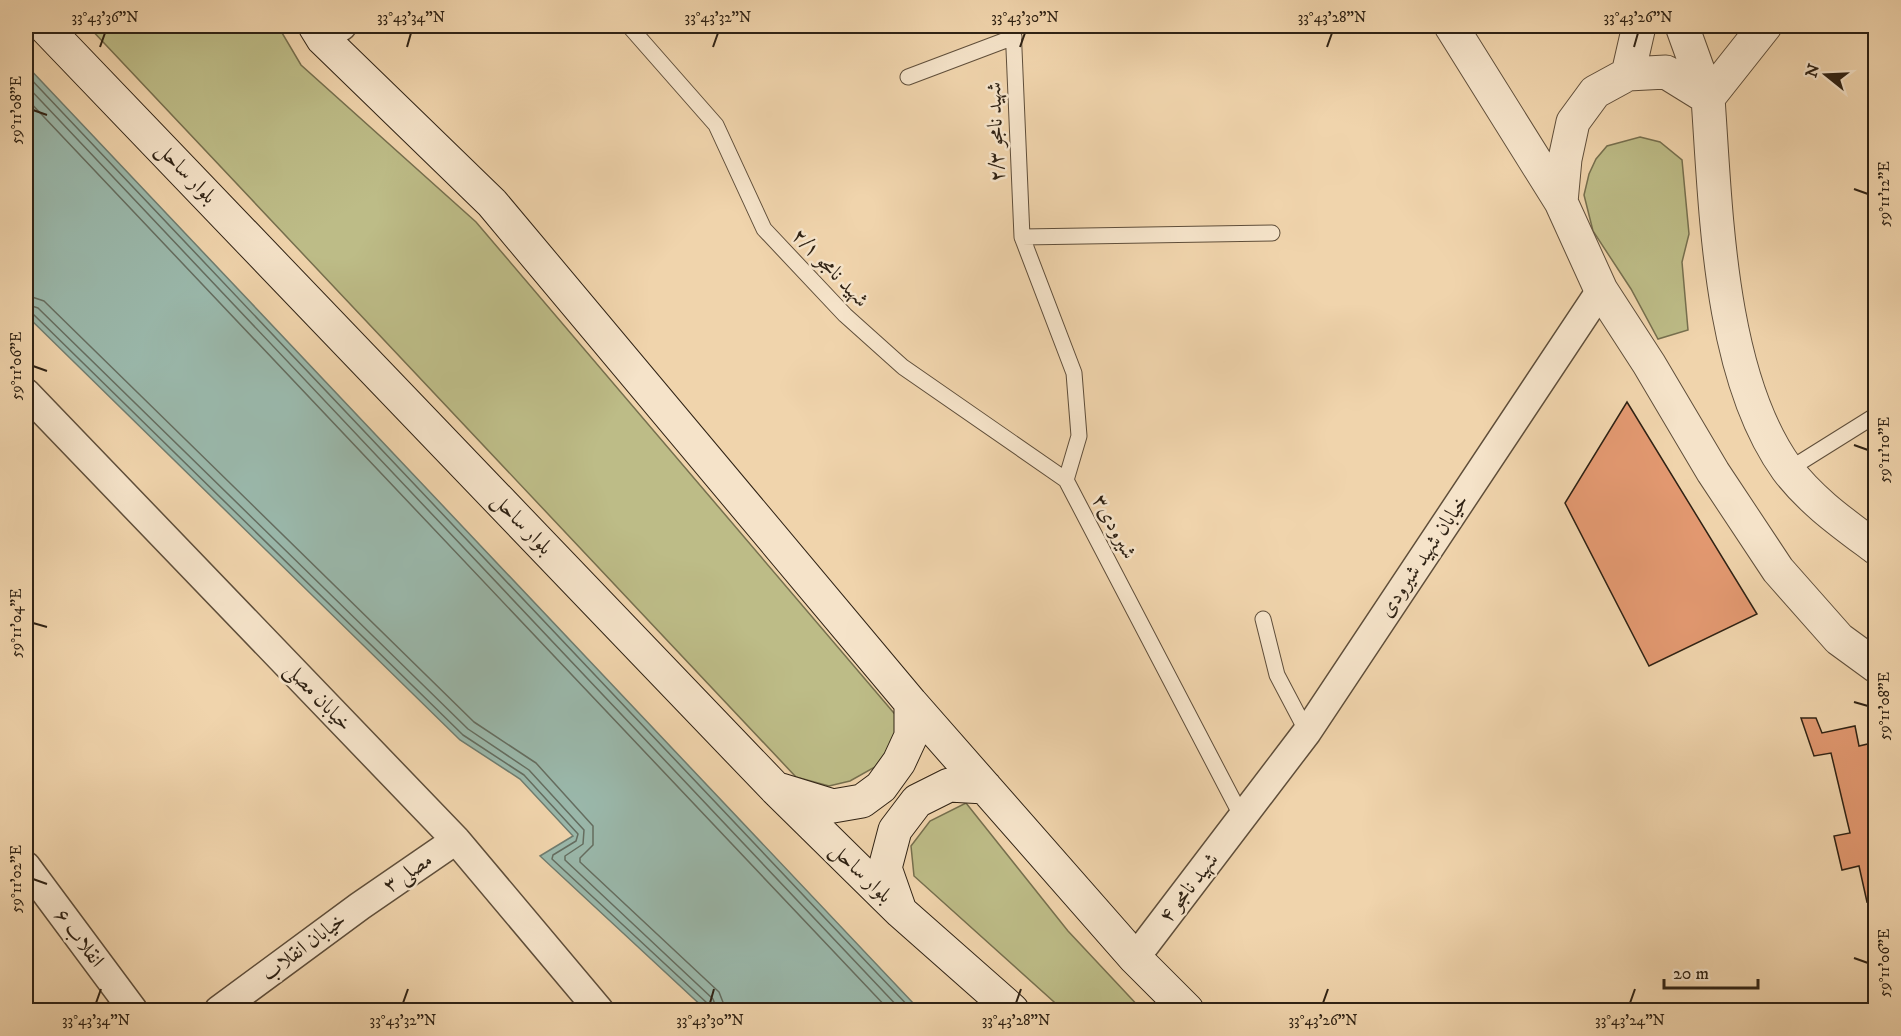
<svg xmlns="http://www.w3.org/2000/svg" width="1901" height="1036" font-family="'IM FELL DW Pica',Amiri,serif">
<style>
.green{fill:#bdbc87;stroke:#766f4e;stroke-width:1.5}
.water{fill:#9ab8ab;stroke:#6f7c6f;stroke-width:1.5}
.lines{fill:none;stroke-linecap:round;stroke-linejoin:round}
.shore{stroke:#646d60;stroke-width:1.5}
.building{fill:#e39971;stroke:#2f2214;stroke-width:1.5}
.service-casing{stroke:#5f4e3a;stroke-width:17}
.minor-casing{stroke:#5f4e3a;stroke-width:31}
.tertiary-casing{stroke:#5f4e3a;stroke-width:35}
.secondary-casing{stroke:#2f2214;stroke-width:35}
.service{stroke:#f5e3c9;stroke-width:15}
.minor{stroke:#f5e3c9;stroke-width:28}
.tertiary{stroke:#f5e3c9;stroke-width:33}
.secondary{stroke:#f5e3c9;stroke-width:33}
.ticks{fill:none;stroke:#2f2214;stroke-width:2}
.labels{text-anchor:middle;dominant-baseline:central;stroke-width:5;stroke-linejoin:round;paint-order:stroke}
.street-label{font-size:21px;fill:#2f2214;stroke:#f5e3c9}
.neatline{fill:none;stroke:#2f2214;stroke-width:2}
.ticks-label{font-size:15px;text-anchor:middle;fill:#2f2214}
</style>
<rect width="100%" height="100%" fill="#f0d4ac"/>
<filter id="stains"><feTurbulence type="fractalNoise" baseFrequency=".00333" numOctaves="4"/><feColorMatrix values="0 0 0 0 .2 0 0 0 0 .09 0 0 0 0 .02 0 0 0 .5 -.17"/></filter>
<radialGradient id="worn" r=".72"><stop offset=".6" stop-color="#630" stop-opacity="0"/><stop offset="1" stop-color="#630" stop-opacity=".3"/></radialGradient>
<path class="green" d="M88,26H278L301,65L476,222L899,719L893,743L875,767L850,781L829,786L796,777Z
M1640,137L1660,142L1682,160L1689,234L1682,262L1688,330L1658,339L1631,289L1593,231L1584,195L1589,174L1596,159L1607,146Z
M966,803L1068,931L1142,1010H1063L914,876L911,846L930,821Z"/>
<path class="water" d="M26,65L914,1004L921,1010H706L540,856L573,836L520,779L460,740L26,315Z"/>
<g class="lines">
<path class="shore" d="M26,74L912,1010
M26,85L901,1010
M26,98L889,1010
M26,295L44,301L474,722L536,763L593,826V845L580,858V862L719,992L726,1010
M26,304L38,308L468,729L529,770L584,830L583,844L565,856V860L713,999L717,1010
M26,311L32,313L463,735L524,775L578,834L576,841L553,855L552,859L707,1003L710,1010"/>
</g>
<path class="building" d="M1627,402L1757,614L1649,666L1565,503Z
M1801,718H1816L1822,733L1855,726L1859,746L1876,742V900L1867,902L1859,866L1842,870L1834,836L1850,833L1831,753L1814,756Z"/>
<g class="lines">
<defs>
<path id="service" d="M629,26L716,125L764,229L845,315L903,367L1066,480
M1013,26L1022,237L1074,373L1079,436L1066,480L1243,819
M908,77L1014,37
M1022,237L1272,233
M1788,470L1876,415
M1263,619L1277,675L1307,732"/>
<path id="minor" d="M323,39L342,26
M26,393L456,840L599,1010
M26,866L133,1010
M1135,958L1307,732L1601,290
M219,1010L360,906L456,840"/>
<path id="tertiary" d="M1451,26L1561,202
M1682,26L1708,98
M1628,74L1639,26
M1708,98L1765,26
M1876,548C1844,524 1811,501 1787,469C1719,375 1716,211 1708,98L1666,72L1628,74L1595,92L1573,122L1565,159L1561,202L1601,290L1649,364L1713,472L1778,570L1839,639L1876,666"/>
<path id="secondary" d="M44,26L776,789L901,912L1012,1010
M315,26L323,39L492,203L911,703L1135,958L1187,1010
M781,790L833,806L862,801L881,787L899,762L911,736V703
M899,908L885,868L895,830L917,801L949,785L985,787"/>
</defs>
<use href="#service" class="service-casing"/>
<use href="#minor" class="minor-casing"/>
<use href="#tertiary" class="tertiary-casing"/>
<use href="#secondary" class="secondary-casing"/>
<use href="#service" class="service"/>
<use href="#minor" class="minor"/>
<use href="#tertiary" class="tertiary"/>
<use href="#secondary" class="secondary"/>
</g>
<path class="ticks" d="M100,47L105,33M407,47L411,33M713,47L718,33M1020,47L1025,33M1327,47L1332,33M1634,47L1638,33M33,110L47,115M1854,189L1868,194M33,366L47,371M1854,445L1868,450M33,623L47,627M1854,702L1868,706M33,879L47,884M1854,958L1868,963M96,1003L101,989M403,1003L408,989M710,1003L714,989M1016,1003L1021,989M1323,1003L1328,989M1630,1003L1635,989"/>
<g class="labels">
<g class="street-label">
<text transform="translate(996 132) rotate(-92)">شهید نامجو ۲/۳</text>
<text transform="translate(186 173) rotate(46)">بلوار ساحل</text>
<text transform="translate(830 268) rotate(46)">شهید نامجو ۲/۱</text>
<text transform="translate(522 524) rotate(46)">بلوار ساحل</text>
<text transform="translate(1114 527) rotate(62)">شیرودی۳</text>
<text transform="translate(1424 556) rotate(-56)">خیابان شهید شیرودی</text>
<text transform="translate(318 697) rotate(46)">خیابان مصلی</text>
<text transform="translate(408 873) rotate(-34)">مصلی ۳</text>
<text transform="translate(861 873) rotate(44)">بلوار ساحل</text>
<text transform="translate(1189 888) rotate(-52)">شهید نامجو ۴</text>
<text transform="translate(79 938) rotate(53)">انقلاب ۶</text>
<text transform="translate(304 947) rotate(-37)">خیابان انقلاب</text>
</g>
</g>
<rect width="1901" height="1036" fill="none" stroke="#f0d4ac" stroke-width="66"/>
<g transform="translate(1826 75) rotate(288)" stroke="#f5e3c9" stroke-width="4.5" paint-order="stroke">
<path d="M0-4.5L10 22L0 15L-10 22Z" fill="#2f2214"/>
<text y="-9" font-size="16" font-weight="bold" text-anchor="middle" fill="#2f2214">N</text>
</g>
<path d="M1664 979v9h94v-9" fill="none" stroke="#2f2214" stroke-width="3"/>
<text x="1673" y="979" font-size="18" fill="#2f2214" stroke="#f5e3c9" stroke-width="4.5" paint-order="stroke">20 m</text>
<rect x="33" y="33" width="1835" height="970" class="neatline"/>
<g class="ticks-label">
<text x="105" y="22">33°43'36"N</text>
<text x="411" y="22">33°43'34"N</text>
<text x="718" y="22">33°43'32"N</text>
<text x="1025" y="22">33°43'30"N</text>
<text x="1332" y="22">33°43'28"N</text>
<text x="1638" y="22">33°43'26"N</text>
<text transform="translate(16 110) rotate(-90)" y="5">59°11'08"E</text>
<text transform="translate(1884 194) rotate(-90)" y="5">59°11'12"E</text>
<text transform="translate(16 366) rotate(-90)" y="5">59°11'06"E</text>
<text transform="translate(1884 450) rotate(-90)" y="5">59°11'10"E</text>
<text transform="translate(16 623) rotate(-90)" y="5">59°11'04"E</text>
<text transform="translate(1884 706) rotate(-90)" y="5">59°11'08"E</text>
<text transform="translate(16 879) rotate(-90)" y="5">59°11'02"E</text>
<text transform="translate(1884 963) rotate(-90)" y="5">59°11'06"E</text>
<text x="96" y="1025">33°43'34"N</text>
<text x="403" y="1025">33°43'32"N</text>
<text x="710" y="1025">33°43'30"N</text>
<text x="1016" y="1025">33°43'28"N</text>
<text x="1323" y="1025">33°43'26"N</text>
<text x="1630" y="1025">33°43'24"N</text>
</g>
<rect width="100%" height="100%" filter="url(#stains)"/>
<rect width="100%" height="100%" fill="url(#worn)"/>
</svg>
